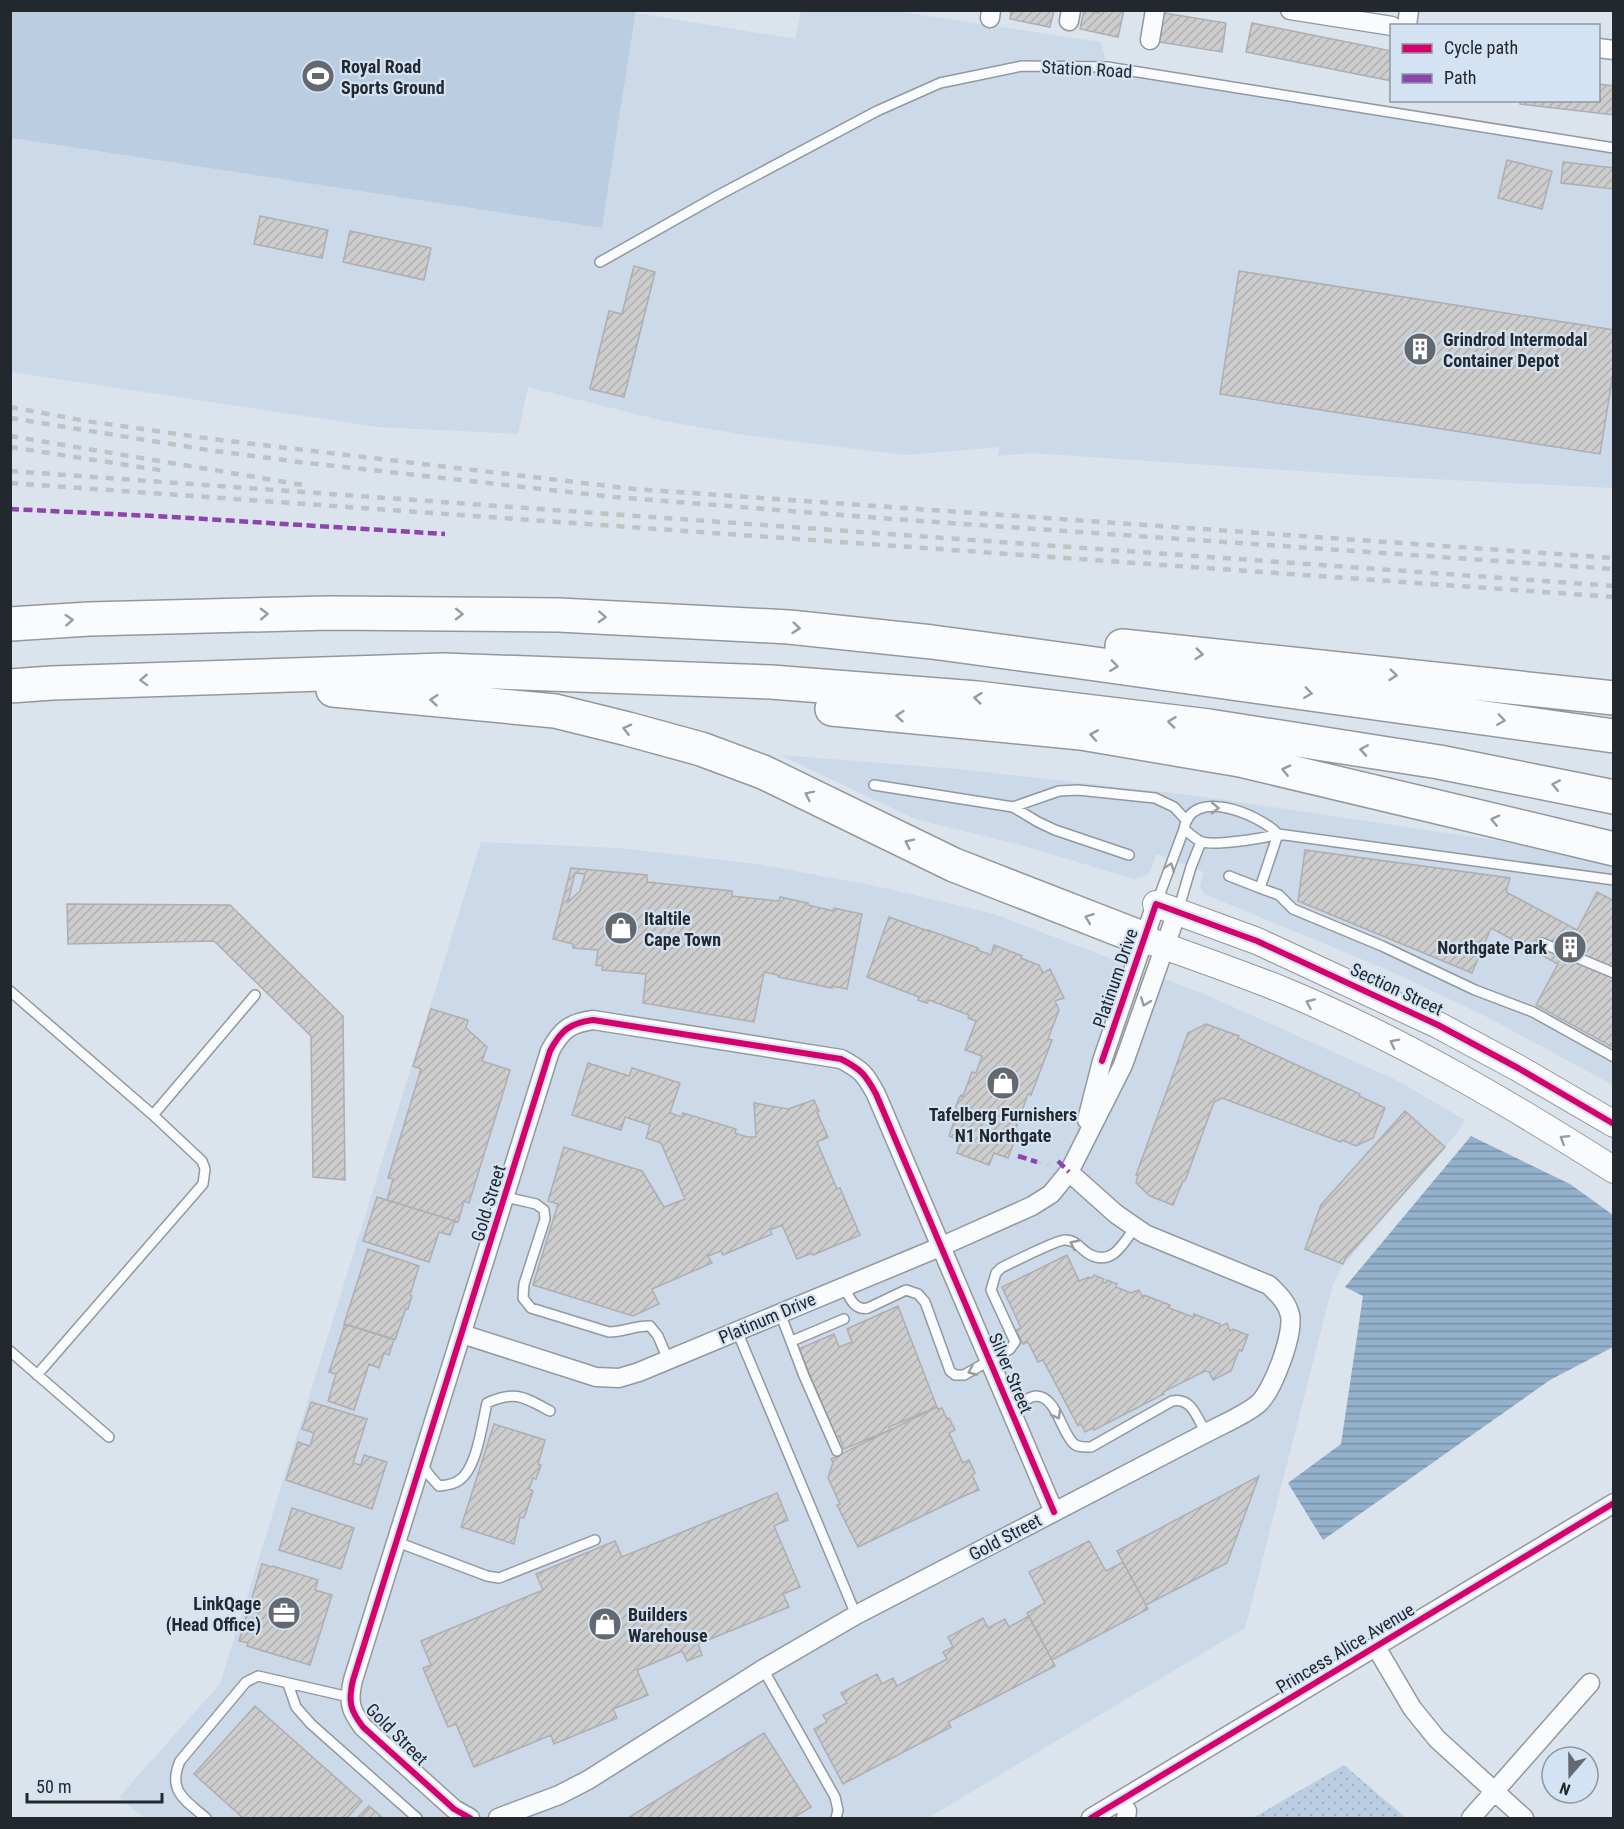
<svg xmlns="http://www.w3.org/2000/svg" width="1624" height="1829" font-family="'Roboto Condensed',sans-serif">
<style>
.built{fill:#cbd9e9}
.grass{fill:url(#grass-dots)}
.garden{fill:#bbcee1}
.water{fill:url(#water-rules)}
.building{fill:url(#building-hatch);stroke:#aeaeb0;stroke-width:1.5;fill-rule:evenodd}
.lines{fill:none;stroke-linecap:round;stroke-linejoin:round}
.lane-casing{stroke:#92989e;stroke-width:12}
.street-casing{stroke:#92989e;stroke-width:21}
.secondary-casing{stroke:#92989e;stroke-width:28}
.highway-casing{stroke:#92989e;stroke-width:36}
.path{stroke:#ced0d3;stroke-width:3;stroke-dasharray:4.5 4.5;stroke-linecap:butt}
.lane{stroke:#fafbfc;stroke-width:9}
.street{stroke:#fafbfc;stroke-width:18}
.secondary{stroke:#fafbfc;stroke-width:26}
.highway{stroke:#fafbfc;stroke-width:33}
.rail{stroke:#c0c2c4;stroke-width:4.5;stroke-dasharray:8 8;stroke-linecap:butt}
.quiet{stroke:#8e44ad;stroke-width:4.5;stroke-dasharray:9 4.5;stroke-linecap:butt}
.cycleway-casing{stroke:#d4e3f3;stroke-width:10}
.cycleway{stroke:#d6006c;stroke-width:6}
.oneway{stroke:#999c9f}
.labels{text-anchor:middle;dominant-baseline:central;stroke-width:4.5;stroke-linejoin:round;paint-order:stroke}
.poi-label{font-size:18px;font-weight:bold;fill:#23282e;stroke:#d4e3f3;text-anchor:start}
.street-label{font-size:18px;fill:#23282e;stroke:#d4e3f3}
</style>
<defs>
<pattern id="grass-dots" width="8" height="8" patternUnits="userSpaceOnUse" patternTransform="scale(1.5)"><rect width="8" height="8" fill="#bbcee1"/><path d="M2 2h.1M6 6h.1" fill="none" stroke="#a0b1c1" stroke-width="1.8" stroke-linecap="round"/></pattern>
<pattern id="water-rules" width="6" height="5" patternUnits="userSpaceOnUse" patternTransform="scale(1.5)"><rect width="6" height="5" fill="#94b1cc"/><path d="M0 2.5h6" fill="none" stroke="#7890a6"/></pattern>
<pattern id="building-hatch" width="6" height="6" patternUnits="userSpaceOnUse" patternTransform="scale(1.5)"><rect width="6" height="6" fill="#cdcdce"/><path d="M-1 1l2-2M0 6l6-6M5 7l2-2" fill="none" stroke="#b0b0b1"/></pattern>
</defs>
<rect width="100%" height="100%" fill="#dbe3ec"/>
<path class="built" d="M888,10L1101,42L1107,67L1613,148V488L1374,476L1031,453L998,456L1000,447L905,455L745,435L664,421L528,387L518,434L378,427L11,372L10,138L602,228L636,13L795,39L801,11Z
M780,755L957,769L1198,796L1595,855L1613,860V1085L1485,1016L1388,970L1204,894L1200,886L1204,872L1156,854L1150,872L1143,877L1134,879L1021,845L915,819Z
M481,842L619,848L757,864L876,886L994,914L1204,994L1398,1081L1465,1120L1458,1132L1342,1267L1333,1284L1245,1628L928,1818H144L119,1797L220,1684Z"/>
<path class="grass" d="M1344,1765L1406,1818H1253Z"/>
<path class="garden" d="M10,11H636L602,228L11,138Z"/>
<path class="water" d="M1471,1136L1570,1184L1613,1215V1347L1550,1380L1323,1540L1288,1483L1341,1444L1363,1296L1345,1287Z"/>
<path class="building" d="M1011,10H1054L1050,27L1010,19Z
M1084,10L1099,13L1100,10H1124L1118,37L1080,29Z
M1164,13L1226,23L1222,52L1159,42Z
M1252,23L1392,51V81L1246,52Z
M1598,84L1614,86V115L1520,104V100H1598Z
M1507,160L1552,171L1542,209L1498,198Z
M1563,162L1614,168V189L1561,183Z
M260,216L328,230L322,258L254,244Z
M350,231L431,248L424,280L343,262Z
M634,266L655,272L624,397L590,389L609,311L622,314Z
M1239,271L1614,330V368L1600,454L1220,394Z
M1305,850L1510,878L1506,892L1577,930L1597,892L1614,901V1048L1536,1005L1558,964L1491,928L1472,973L1298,901Z
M571,868L647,875V882L732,891V896L779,901L780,897L808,903V905L833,911L834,908L862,914L847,989L832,986V988L778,977V975L764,972L754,1022L643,1003L646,974L602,970L603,966L596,965L598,950L573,948V944L553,939ZM575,873L585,874L580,891L568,902Z
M67,904L230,905L343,1016L345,1180L313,1177L311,1036L214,941L68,944Z
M889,917L928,931V930L978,948V950L991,955L994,945L1022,956L1021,958L1039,965L1043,973L1050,969L1064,998L1055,1001L1059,1010L1048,1039L1052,1040L1031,1095L1028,1094L1015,1130L1018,1131L1008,1158L994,1153L989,1165L957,1153L961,1141L949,1136L958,1110L956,1109V1106L959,1098L961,1095L963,1096L972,1072L976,1073L982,1056L965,1050L976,1021L968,1018L969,1015L929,1000L927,1003L918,1000L919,997L867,977Z
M431,1009L468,1020L466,1028L487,1047L482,1061L510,1070L469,1203L464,1201L458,1222L387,1200L393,1179L388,1178L421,1069L413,1066Z
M1206,1024L1239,1036L1238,1038L1360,1094L1359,1096L1385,1108L1373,1138L1356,1146L1342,1140L1341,1142L1222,1098L1214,1102L1185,1181H1183L1173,1205L1150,1196L1136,1183L1138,1175H1136L1188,1033Z
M588,1063L629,1076L632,1068L680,1083L670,1113L682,1117L683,1113L736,1129L735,1133L747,1137H756L754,1103L788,1109L814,1100L819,1111L817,1112L828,1137L817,1142L837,1189L840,1188L860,1235L813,1255L812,1253L797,1259L782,1225L770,1230L772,1234L723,1255L721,1251L708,1256L712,1263L652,1289L659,1304L633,1316L533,1285L558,1204L548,1201L564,1147L642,1171L664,1207L685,1199L661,1143L646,1138L650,1125L625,1117L621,1130L572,1115Z
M1405,1111L1445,1147L1345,1259L1343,1264L1305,1249L1321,1205Z
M377,1197L455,1221L450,1235L439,1232L429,1262L363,1241Z
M368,1249L419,1266L410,1295L412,1296L408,1309L406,1308L395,1340L344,1324Z
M1067,1255L1079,1281L1089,1277L1092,1278L1094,1275L1104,1279L1102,1282L1106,1283L1107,1280L1117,1284L1116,1287L1131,1293L1139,1290L1143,1298L1144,1295L1170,1305L1169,1308L1193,1317L1194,1314L1220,1324L1219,1327L1227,1323L1230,1331L1233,1329L1248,1335L1242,1351L1239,1350L1231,1371L1213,1380L1209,1372L1205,1371L1163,1392L1164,1394L1094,1430L1093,1428L1085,1432L1081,1424L1078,1426L1043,1360L1038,1362L1028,1342L1023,1344L1016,1330L1021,1328L1002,1287Z
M898,1306L937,1407L889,1427L890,1430L844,1449L839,1436L836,1437L799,1349L834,1334L839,1347L852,1342L847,1329Z
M345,1324L394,1339L389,1355L384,1353L379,1368L369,1364L354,1410L328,1401L336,1374L329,1372Z
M311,1402L367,1419L353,1463L361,1465L364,1455L387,1462L372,1509L286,1480L298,1442L310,1446L314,1433L302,1429Z
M937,1407L938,1409L942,1408L947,1419L949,1418L955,1430L949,1433L963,1463L969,1460L975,1473L972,1475L979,1490L966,1495L858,1547L837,1505L840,1504L828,1478L833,1462L831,1459Z
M494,1424L545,1440L538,1464L541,1465L536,1479L533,1478L529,1489L533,1491L524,1518L520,1517L514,1544L461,1527Z
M1259,1476L1227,1563L1146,1605L1117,1551Z
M777,1493L788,1520L774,1526L800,1587L783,1594L789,1607L698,1644L702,1655L687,1661L682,1651L637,1670L648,1695L613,1709L617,1718L554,1744L551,1735L474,1767L456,1724L448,1727L423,1668L431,1665L421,1641L543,1590L536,1574L615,1541L622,1557Z
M292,1508L354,1528L341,1569L279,1550Z
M1089,1541L1106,1571L1123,1562L1148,1609L1052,1660L1027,1613L1045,1603L1029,1572Z
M262,1564L272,1567L273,1566L318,1580L315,1590L332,1595L310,1665L247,1646L248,1643L239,1641Z
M1029,1616L1055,1666L948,1722L951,1727L843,1784L814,1729L827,1722L823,1715L847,1703L841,1693L877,1674L882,1684L893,1678L897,1686L947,1659L943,1652L953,1647L948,1637L983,1618L988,1628L1005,1619L1009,1627Z
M255,1706L362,1801L347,1818H243L194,1774Z
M764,1733L811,1807L793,1818H628Z
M369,1806L383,1818H357Z"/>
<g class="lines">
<defs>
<path id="lane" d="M600,262L717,196L877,111L940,83L1022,66L1107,67L1614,148
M874,785L1013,807L1059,791L1078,790L1155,798L1174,807L1186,820
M1013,807L1038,822L1055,830L1129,855
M1278,834C1259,814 1191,786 1184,829C1189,833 1194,838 1200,841C1211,847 1265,838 1278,834L1614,880
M1278,834L1260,888L1279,895L1293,909L1382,946L1475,990L1533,1012L1614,1057
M1229,876L1260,888
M1157,902L1184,829
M1178,911L1191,867L1201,842
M1542,943L1614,973
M10,991L153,1115L202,1161L205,1169L203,1184L37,1375
M153,1115L255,995
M505,1197L536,1204L544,1210L545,1219L524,1284L523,1298L531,1308L609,1332C624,1332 636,1325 650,1326L658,1336L668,1360
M844,1286C849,1297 854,1311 868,1308L906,1290L918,1294L925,1302L950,1371L955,1375H964L1010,1349L1015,1342L991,1290L996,1273L1001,1268C1011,1263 1057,1240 1065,1240C1077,1240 1080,1249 1089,1254C1112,1267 1124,1243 1135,1227
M780,1313L804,1376L837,1451
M737,1331L856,1615
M792,1341L844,1319
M10,1351L109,1437
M1010,1408C1018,1404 1028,1397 1036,1396C1056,1396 1061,1431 1073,1443C1078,1448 1085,1447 1091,1447L1172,1401C1192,1397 1197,1418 1206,1433
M421,1464L430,1476L439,1486C446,1485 452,1485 458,1481C477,1470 482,1424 487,1403C515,1390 524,1397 550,1411
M397,1542L487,1576L499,1578L595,1540
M763,1669L835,1797L838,1810L836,1818
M288,1684L296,1707L311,1724L417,1818
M206,1818C185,1800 167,1791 180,1761L246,1682L258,1676L349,1697"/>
<path id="street" d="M1290,10L1392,26
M990,18L991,10
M1069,21L1071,10
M1407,26L1409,10
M1150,40L1155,10
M1598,48L1614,50
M1087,1120L1102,1061L1156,904
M462,1334L596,1377L619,1378L639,1372L940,1247L1032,1206L1051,1194L1069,1172L1123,1065L1177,912
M1376,1647L1412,1708L1437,1739L1524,1818
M1120,1801L1127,1811L1126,1818
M470,1818L454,1809L363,1727C350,1710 348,1702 353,1680L550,1051C561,1030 570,1023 593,1020L841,1059C862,1070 865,1074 876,1094L1054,1512
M498,1818L559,1795L588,1780L763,1669L856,1615L1206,1433C1223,1424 1243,1416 1258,1404C1273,1391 1294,1334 1290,1315C1287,1302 1278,1294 1269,1285L1145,1234L1116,1214L1069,1172
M1091,1818L1614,1503
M1471,1818L1590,1683"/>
<path id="secondary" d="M1156,904L1257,941L1438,1025L1518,1068L1614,1124
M1144,939C1191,956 1238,972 1285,991C1400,1039 1509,1103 1614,1170"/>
<path id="highway" d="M10,624L89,619L329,613L559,615L789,627L932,642L1074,661L1614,736
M1122,646L1614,698
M10,686L52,683L443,670L771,682L977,698L1209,726L1439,762L1614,797
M333,690L555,711L628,729L701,749L763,772L954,865L1144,939
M832,709L1081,733L1240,760L1614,849"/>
</defs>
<use href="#lane" class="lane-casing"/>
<use href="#street" class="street-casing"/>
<use href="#secondary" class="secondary-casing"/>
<use href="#highway" class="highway-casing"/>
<path class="path" d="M1037,1162L1047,1165L1054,1161"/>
<use href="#lane" class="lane"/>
<use href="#street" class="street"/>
<use href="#secondary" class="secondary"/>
<use href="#highway" class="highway"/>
<path class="rail" d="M10,407L86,421L220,440L634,489L1614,558
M10,418L208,450L299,462L614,497L892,519L1614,569
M10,436L309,486
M10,447L166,471
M10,471L1614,586
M10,483L1614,597"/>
<path class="quiet" d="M10,509L173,517L445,534
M1018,1156L1037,1162
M1058,1161L1069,1172"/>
<defs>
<path id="cycleway" d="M1102,1061L1156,904L1257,941L1438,1025L1518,1068L1614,1124
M470,1818L454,1809L363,1727C350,1710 348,1702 353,1680L550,1051C561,1030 570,1023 593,1020L841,1059C862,1070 865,1074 876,1094L1054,1512
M1091,1818L1614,1503"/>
</defs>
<use href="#cycleway" class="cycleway-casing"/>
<use href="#cycleway" class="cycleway"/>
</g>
<defs><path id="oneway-chevron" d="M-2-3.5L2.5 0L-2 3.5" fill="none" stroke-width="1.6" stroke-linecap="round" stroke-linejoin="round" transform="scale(1.5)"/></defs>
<g class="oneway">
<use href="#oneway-chevron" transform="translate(264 614) rotate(-1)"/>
<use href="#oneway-chevron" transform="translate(459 614) rotate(1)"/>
<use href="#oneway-chevron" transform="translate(602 617) rotate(3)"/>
<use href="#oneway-chevron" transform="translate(69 620) rotate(-4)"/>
<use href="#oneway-chevron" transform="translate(796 628) rotate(6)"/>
<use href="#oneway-chevron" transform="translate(1199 654) rotate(6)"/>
<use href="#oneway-chevron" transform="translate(1114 666) rotate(8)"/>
<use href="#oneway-chevron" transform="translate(1393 675) rotate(6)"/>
<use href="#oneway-chevron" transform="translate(144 680) rotate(178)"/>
<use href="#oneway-chevron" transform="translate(1308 693) rotate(8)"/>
<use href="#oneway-chevron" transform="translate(978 698) rotate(-174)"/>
<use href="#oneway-chevron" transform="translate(434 700) rotate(-175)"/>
<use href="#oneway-chevron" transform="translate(900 716) rotate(-175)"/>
<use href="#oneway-chevron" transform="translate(1501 720) rotate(8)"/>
<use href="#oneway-chevron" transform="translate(1172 722) rotate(-173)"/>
<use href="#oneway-chevron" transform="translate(627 729) rotate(-166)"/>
<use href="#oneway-chevron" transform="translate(1094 735) rotate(-170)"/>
<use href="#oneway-chevron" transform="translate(1364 750) rotate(-171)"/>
<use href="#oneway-chevron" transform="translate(1286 770) rotate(-167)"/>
<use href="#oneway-chevron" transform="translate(1556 785) rotate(-169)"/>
<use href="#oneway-chevron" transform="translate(809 795) rotate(-154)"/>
<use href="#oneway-chevron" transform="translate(1215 808) rotate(1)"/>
<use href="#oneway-chevron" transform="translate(1495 820) rotate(-167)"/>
<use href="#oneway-chevron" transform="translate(909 843) rotate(-154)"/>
<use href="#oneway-chevron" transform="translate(1170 867) rotate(-69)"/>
<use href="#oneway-chevron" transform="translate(1089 918) rotate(-159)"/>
<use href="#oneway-chevron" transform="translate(1145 1002) rotate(110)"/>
<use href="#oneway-chevron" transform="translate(1310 1003) rotate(-156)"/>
<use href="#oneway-chevron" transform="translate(1394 1043) rotate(-153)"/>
<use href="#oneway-chevron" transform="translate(1564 1139) rotate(-148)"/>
<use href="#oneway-chevron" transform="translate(1074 1244) rotate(-155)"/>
<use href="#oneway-chevron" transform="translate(972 1371) rotate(156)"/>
<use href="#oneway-chevron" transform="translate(1057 1415) rotate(61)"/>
</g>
<defs>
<symbol id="stadium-disc" viewBox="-11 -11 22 22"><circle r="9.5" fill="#636970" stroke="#d4e3f3"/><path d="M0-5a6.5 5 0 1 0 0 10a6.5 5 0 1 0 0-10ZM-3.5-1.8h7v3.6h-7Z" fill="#fff"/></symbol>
<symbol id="building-disc" viewBox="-11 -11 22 22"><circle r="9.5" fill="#636970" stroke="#d4e3f3"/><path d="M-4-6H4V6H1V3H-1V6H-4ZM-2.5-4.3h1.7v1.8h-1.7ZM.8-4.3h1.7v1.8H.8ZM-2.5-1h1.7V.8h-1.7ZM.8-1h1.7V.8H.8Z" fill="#fff"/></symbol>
<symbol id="shop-disc" viewBox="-11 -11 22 22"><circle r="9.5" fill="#636970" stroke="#d4e3f3"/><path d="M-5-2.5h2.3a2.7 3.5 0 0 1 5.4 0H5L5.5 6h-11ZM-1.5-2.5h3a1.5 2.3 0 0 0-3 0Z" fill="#fff"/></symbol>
<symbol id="office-disc" viewBox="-11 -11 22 22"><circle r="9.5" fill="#636970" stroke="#d4e3f3"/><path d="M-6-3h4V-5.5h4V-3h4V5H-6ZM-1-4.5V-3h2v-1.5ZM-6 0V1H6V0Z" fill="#fff"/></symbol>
</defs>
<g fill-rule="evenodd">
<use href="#stadium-disc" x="299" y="57" width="38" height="38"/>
<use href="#building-disc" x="1401" y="330" width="38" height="38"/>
<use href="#shop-disc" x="602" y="909" width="38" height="38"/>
<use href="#building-disc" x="1551" y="928" width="38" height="38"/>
<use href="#shop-disc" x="984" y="1064" width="38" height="38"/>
<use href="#office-disc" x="265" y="1594" width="38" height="38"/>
<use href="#shop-disc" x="586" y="1605" width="38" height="38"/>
</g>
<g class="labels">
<g class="poi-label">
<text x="341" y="66">Royal Road<tspan x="341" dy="21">Sports Ground</tspan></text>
<text x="1443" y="339">Grindrod Intermodal<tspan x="1443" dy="21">Container Depot</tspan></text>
<text x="644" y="918">Italtile<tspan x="644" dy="21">Cape Town</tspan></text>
<text x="1547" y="947" text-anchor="end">Northgate Park</text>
<text x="1003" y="1114" text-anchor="middle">Tafelberg Furnishers<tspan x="1003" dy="21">N1 Northgate</tspan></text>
<text x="261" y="1603" text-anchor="end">LinkQage<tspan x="261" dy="21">(Head Office)</tspan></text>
<text x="628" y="1614">Builders<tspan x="628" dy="21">Warehouse</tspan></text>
</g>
<g class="street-label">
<text transform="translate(1087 69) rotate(3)">Station Road</text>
<text transform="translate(1115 978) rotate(-71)">Platinum Drive</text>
<text transform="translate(1397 989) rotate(25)">Section Street</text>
<text transform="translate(488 1203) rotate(-73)">Gold Street</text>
<text transform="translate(767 1318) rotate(-23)">Platinum Drive</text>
<text transform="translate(1011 1373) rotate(67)">Silver Street</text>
<text transform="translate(1005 1537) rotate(-28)">Gold Street</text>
<text transform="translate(1345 1648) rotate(-31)">Princess Alice Avenue</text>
<text transform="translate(397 1734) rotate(45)">Gold Street</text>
</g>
</g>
<rect width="1624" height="1829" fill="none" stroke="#23282e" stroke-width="24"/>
<rect x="1390" y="24" width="210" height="78" fill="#d4e3f3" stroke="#8d98a4" stroke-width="1.5"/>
<rect x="1402" y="44" width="30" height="9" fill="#d6006c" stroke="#8d98a4" stroke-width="1.5"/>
<text x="1444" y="54" font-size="18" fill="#23282e">Cycle path</text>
<rect x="1402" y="74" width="30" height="9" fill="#8e44ad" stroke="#8d98a4" stroke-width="1.5"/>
<text x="1444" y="84" font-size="18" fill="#23282e">Path</text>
<g transform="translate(1570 1775) rotate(200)"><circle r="28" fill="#d4e3f3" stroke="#8d98a4" stroke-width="1.5"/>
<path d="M0-4.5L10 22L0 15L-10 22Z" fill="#636970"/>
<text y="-9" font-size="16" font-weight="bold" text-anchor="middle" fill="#23282e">N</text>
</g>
<path d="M27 1793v9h135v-9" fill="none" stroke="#23282e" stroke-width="3"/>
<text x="36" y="1793" font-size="18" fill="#23282e" stroke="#d4e3f3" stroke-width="4.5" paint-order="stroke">50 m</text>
</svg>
